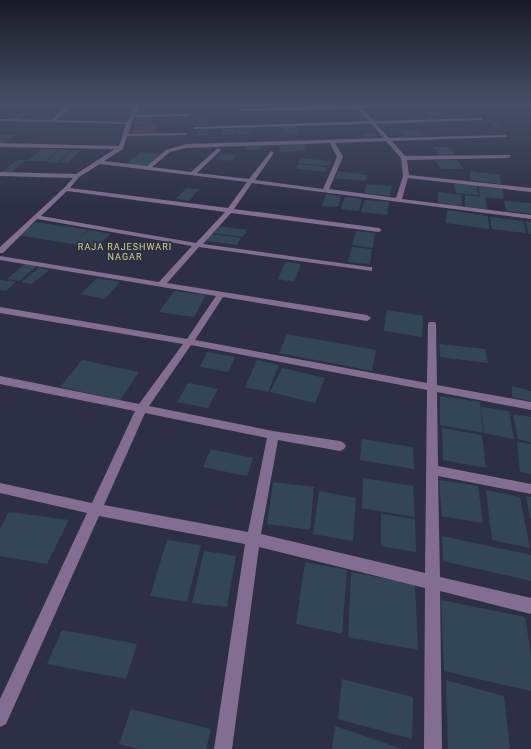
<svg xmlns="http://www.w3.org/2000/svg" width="531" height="749" font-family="Roboto,sans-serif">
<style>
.green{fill:#5f3950}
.building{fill:#334656}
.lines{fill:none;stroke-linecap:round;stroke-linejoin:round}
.minor{fill:#836e92;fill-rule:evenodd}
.labels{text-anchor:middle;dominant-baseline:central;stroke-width:3.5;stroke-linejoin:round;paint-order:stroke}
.far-neighbourhood-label{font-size:9px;letter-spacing:1px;fill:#d5d587;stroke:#2d3044}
</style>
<rect width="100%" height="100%" fill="#2d3044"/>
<path class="green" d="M158,125L155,133L132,134L135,126Z"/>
<path class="building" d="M425,112H442L449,118L431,119Z
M19,113H29L19,120H8Z
M137,117H153L150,125H134Z
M198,119H208V125L198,126Z
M486,120H493L501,127H494Z
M282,126H297L299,133H284Z
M208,128V135L197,136V129Z
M235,128L237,135H223L222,129Z
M237,128H250L252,134H238Z
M420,129L427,136H405L399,130Z
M375,133L377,137H364L362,134Z
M0,135H16L5,143H0Z
M279,144H305L307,151L280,152Z
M245,145H260L261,150H245Z
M433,147H448L456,155H440Z
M42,149H59L46,161H27Z
M60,149L71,150L57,163L47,162Z
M72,150H81L68,163H59Z
M141,152L160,154L155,159L135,157Z
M221,154L236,155L232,161L216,159Z
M134,157L155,159L147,166L126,164Z
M301,158L331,161L329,166L298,163Z
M17,160H26L10,173L1,172Z
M434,160H457L464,169H441Z
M299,164L327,167L325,172L296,169Z
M338,171L368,175L365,181L335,178Z
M470,171L500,175L501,184L470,180Z
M366,184L392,186L390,196L364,193Z
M454,184L476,185L478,195L456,193Z
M479,187L503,189L504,199L485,197L487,209L465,207V195L480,197Z
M186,188L199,189L189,201L176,199Z
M438,192L461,195L462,206L438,203Z
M326,194L341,196L338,207L322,206Z
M345,197L362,199L359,211L341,209Z
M365,200L389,202L387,215L361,212Z
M504,201L531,203V214L506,211Z
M447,210L488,216L489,229L446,223Z
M490,217L523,221L526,233L492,229Z
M525,221L531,222V234H529Z
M36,222L88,230L72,244L18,235Z
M218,226L247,230L243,237L213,233Z
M89,230L111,234L95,248L72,244Z
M356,231L375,233L373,248L352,245Z
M211,234L241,238L237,245L206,241Z
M352,247L372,249L370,264L348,262Z
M285,262L301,264L294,282L278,279Z
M25,264L37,266L19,281L7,279Z
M39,268L49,270L32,284L21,282Z
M97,278L120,282L105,299L81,294Z
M0,280L16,282L6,291L0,290Z
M174,291L206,295L194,317L159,312Z
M387,310L423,316L422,337L384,331Z
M287,334L376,350L372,371L279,353Z
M439,344L485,349L488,363L440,357Z
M207,352L235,357L228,372L200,367Z
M82,360L139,372L120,400L60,387Z
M257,360L279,365L268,392L245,387Z
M282,368L325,378L315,403L270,392Z
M188,383L218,389L208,408L177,402Z
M512,386L531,391V401L512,397Z
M440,396L480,402L483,433L440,425Z
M481,407L509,411L514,439L484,433Z
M513,414L531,417V442L518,439Z
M442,428L482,435L486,468L443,460Z
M362,439L413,447L414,469L360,460Z
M517,442L531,444V474L520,472Z
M211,449L253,458L247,476L203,467Z
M363,478L413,486L415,517L362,508Z
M439,480L478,486L483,523L442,516Z
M273,482L314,487L310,530L267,524Z
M486,490L520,497L530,548L492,540Z
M319,491L356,498L353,541L313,534Z
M526,496L531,497V518H530Z
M9,512L69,520L47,564L0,556V528Z
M381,514L415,519L416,552L381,546Z
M442,536L531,555V581L443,561Z
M167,540L201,545L187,602L150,596Z
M204,551L236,556L227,607L192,603Z
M305,562L347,570L342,634L296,624Z
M351,572L415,584L418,650L348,637Z
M441,600L525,617L531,654V691L444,671Z
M62,630L137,644L126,679L47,664Z
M342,679L413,697L412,739L338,719Z
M446,680L504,696L510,749H448Z
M131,709L211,729L206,749H138L119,744Z
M335,726L403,749H332Z"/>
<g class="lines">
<path class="minor" d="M70,103H75L56,120L127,122L133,109L137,103H142L135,115L191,114L189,116L134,117L128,134L185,133L187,134L185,135L127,136L123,149L104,161L147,166L166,150L186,144L384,138L371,124L195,129L193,128L195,127L369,121L357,108L240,111L242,109L355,106L354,103H358L360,106L467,103L465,105L362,108L374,121L481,118L483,119L481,120L376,124L389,138L505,135L507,136L505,137L392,141L405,156L510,155L511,156L508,158L407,160L409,175L531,188V192L408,178L402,199L531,215V219L252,183L234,209L379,228L382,230L379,232L231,213L203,244L369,267H372V271L199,247L167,283L367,315L371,318L367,321L223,297L195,340L427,383L428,324L429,322H435L436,324L437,385L531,402V410L437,392L438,466L531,484V494L438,476L440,577L531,598V614L440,591L442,749H424L425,588L259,547L232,749H214L245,544L99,516L6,724L0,727V699L87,513L0,493V483L92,503L135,411L0,384V376L139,404L183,344L0,313V307L187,339L216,296L0,260V256L159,282L192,246L37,219L3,253H0V247L64,188L73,178L0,176V172L76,174L115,149L0,147V143L119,146L126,124L0,121V119L51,120ZM386,141L401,158L403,176L396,198L329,189L343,157L335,143ZM330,143L337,157L323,189L255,180L274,153L271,151L249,179L197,173L220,151L221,150L218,148L191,172L152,167L170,152L186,148ZM100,164L247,182L228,208L70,188L79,177ZM67,191L225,212L196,243L41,216ZM191,345L427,390L425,573L261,534L278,440L340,451L344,449L346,446L344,443L340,441L273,431L149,406ZM145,413L267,438L248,532L104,505Z"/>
</g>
<linearGradient id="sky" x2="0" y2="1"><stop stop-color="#191a25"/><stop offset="0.5" stop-color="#464e67"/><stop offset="1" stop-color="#464e67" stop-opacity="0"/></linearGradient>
<rect width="531" height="208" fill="url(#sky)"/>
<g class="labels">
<g class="far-neighbourhood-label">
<text x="125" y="247">RAJA RAJESHWARI<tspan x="125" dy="10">NAGAR</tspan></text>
</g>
</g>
</svg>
